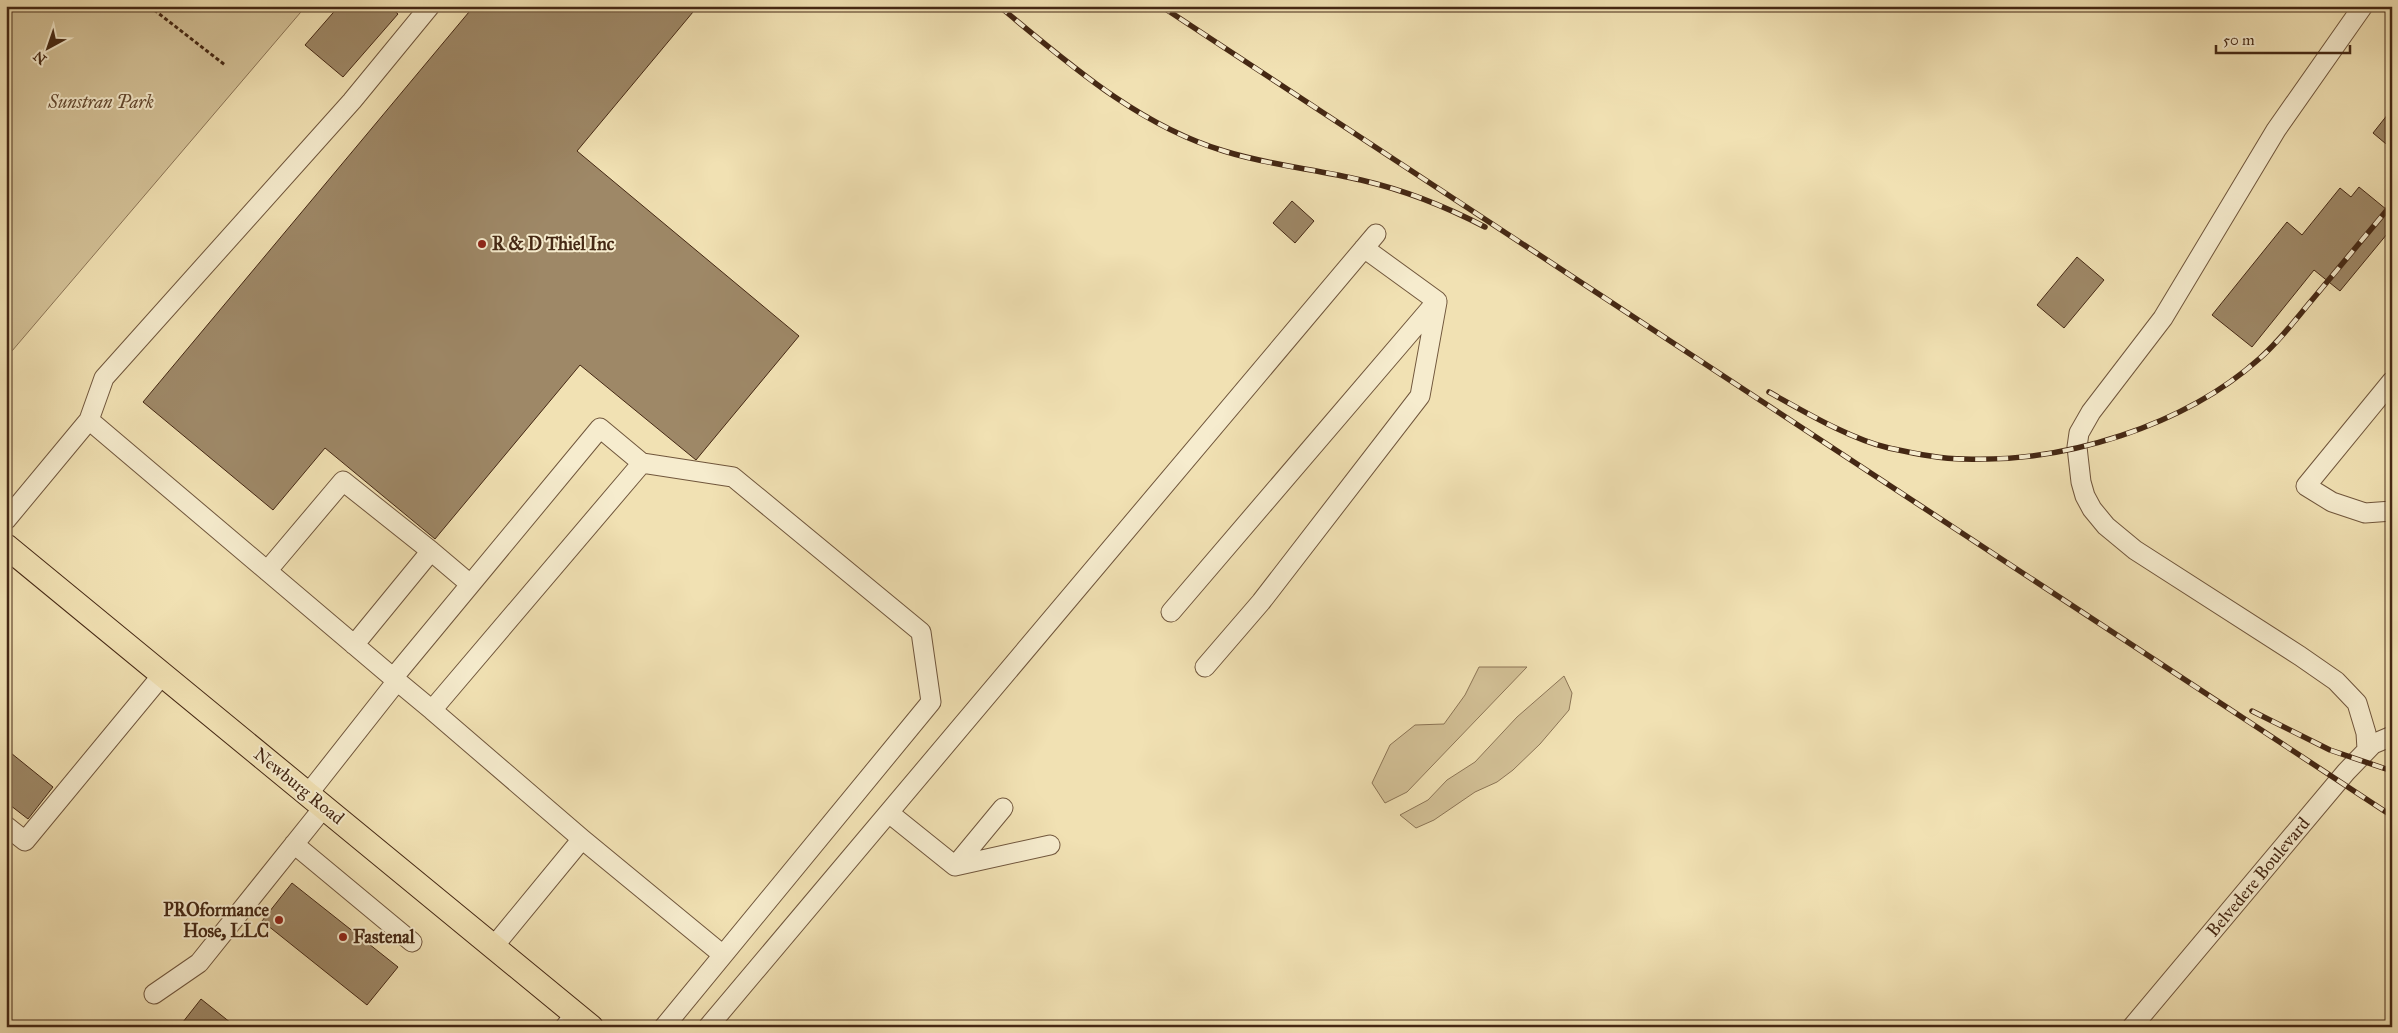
<svg xmlns="http://www.w3.org/2000/svg" width="2398" height="1033" font-family="'IM FELL Great Primer',serif">
<style>
.green{fill:#d4c298;stroke:#8c7556}
.building{fill:#9e8867;stroke:#452814}
.lines{fill:none;stroke-linecap:round;stroke-linejoin:round}
.minor-casing{stroke:#70563c;stroke-width:21}
.major-casing{stroke:#452814;stroke-width:26}
.path{stroke:#452814;stroke-width:3;stroke-dasharray:4 2.5;stroke-linecap:butt}
.minor{stroke:#f6ecce;stroke-width:19}
.major{stroke:#f1e1b3;stroke-width:24}
.rail-casing{stroke:#452814;stroke-width:5.5}
.rail{stroke:#f6ecce;stroke-width:4;stroke-dasharray:11;stroke-linecap:butt}
.poi-dot{fill:#8f2418;stroke:#f6ecce;stroke-width:2}
.labels{text-anchor:middle;dominant-baseline:central;stroke-width:4;stroke-linejoin:round;paint-order:stroke}
.park-label{font-size:18px;font-style:italic;fill:#62472e;stroke:#f6ecce}
.poi-label{font-size:18px;font-weight:bold;fill:#452814;stroke:#f6ecce;text-anchor:start}
.street-label{font-size:18px;fill:#452814;stroke:#f6ecce}
</style>
<rect width="100%" height="100%" fill="#f1e1b3"/>
<filter id="stains"><feTurbulence type="fractalNoise" baseFrequency=".004" numOctaves="4"/><feColorMatrix values="0 0 0 0 .2 0 0 0 0 .09 0 0 0 0 .02 0 0 0 .5 -.17"/></filter>
<radialGradient id="worn" r=".72"><stop offset=".6" stop-color="#630" stop-opacity="0"/><stop offset="1" stop-color="#630" stop-opacity=".3"/></radialGradient>
<path class="green" d="M6,6H306L6,358Z
M1479,667H1527L1407,792L1385,803L1372,783L1390,745L1415,725L1444,724L1465,695Z
M1564,676L1572,693L1569,710L1540,744L1513,770L1497,782L1475,792L1434,820L1416,828L1400,815L1428,800L1447,780L1475,762L1517,717Z"/>
<path class="building" d="M339,6H389L398,14L343,77L305,45Z
M474,6H698L577,151L799,336L696,460L580,365L435,539L325,448L273,510L143,402Z
M2392,109V149L2373,133Z
M2359,187L2392,214V228L2340,291L2314,270L2252,347L2212,315L2287,222L2302,235L2340,188L2351,197Z
M1292,201L1314,221L1295,243L1273,223Z
M2077,257L2104,280L2064,328L2037,305Z
M6,749L53,787L28,819L6,802Z
M292,883L398,967L367,1005L262,921Z
M201,999L236,1027H179Z"/>
<g class="lines">
<defs>
<path id="minor" d="M2363,6L2276,130L2163,318L2091,412L2079,433L2077,447L2081,482L2085,496L2092,509L2106,526L2135,550L2300,656L2336,681L2357,703L2366,733L2367,749
M2392,381L2306,486L2332,502L2365,513L2392,511
M89,420L104,378L352,101L430,6
M6,520L89,420L397,681L308,794
M431,551L470,584
M267,571L343,481L431,551L354,645
M1171,612L1437,301L1364,248
M1205,667L1261,602L1420,396L1437,302
M393,678L600,428L642,463
M397,681L432,710
M889,813L955,866L1003,808
M6,826L25,841L163,674
M294,844L412,942
M955,866L1050,845
M494,946L582,839
M154,994L199,963L324,807
M565,1027L575,1014
M664,1027L931,702L921,632L733,477L642,463L432,710L582,839L723,955
M708,1027L1376,234
M2132,1027L2346,772L2373,744L2392,736"/>
<path id="major" d="M6,546L591,1027"/>
</defs>
<use href="#minor" class="minor-casing"/>
<use href="#major" class="major-casing"/>
<path class="path" d="M149,6L225,65"/>
<use href="#minor" class="minor"/>
<use href="#major" class="major"/>
<defs>
<path id="rail" d="M999,6C1067,62 1137,125 1224,151C1268,165 1315,169 1361,180C1404,190 1445,206 1485,227
M1161,6L2392,816
M1769,392C1805,412 1850,439 1889,448C1913,453 1940,459 1964,459C2064,463 2184,426 2259,359C2279,342 2295,320 2312,300C2339,268 2365,236 2392,204
M2252,711L2330,750L2392,771"/>
</defs>
<use href="#rail" class="rail-casing"/>
<use href="#rail" class="rail"/>
</g>
<g class="poi-dot">
<circle cx="482" cy="244" r="5"/>
<circle cx="279" cy="920" r="5"/>
<circle cx="343" cy="937" r="5"/>
</g>
<g class="labels">
<g class="park-label">
<text x="101" y="102">Sunstran Park</text>
</g>
<g class="poi-label">
<text x="492" y="244">R &amp; D Thiel Inc</text>
<text x="269" y="910" text-anchor="end">PROformance<tspan x="269" dy="21">Hose, LLC</tspan></text>
<text x="353" y="937">Fastenal</text>
</g>
<g class="street-label">
<text transform="translate(299 786) rotate(39)">Newburg Road</text>
<text transform="translate(2258 877) rotate(-50)">Belvedere Boulevard</text>
</g>
</g>
<rect width="2398" height="1033" fill="none" stroke="#f1e1b3" stroke-width="25"/>
<rect x="8" y="8" width="2383" height="1018" fill="none" stroke="#452814" stroke-width="2.5"/>
<rect x="12" y="12" width="2373" height="1008" fill="none" stroke="#452814"/>
<g transform="translate(48 48) rotate(220)" stroke="#f6ecce" stroke-width="4" paint-order="stroke">
<path d="M0-4L9 19L0 12L-9 19Z" fill="#452814"/>
<text y="-8" font-size="14" font-weight="bold" text-anchor="middle" fill="#452814">N</text>
</g>
<path d="M2216 45v8h134v-8" fill="none" stroke="#452814" stroke-width="2.5"/>
<text x="2223" y="45" font-size="15" fill="#452814" stroke="#f6ecce" stroke-width="4" paint-order="stroke">50 m</text>
<rect width="100%" height="100%" filter="url(#stains)"/>
<rect width="100%" height="100%" fill="url(#worn)"/>
</svg>
